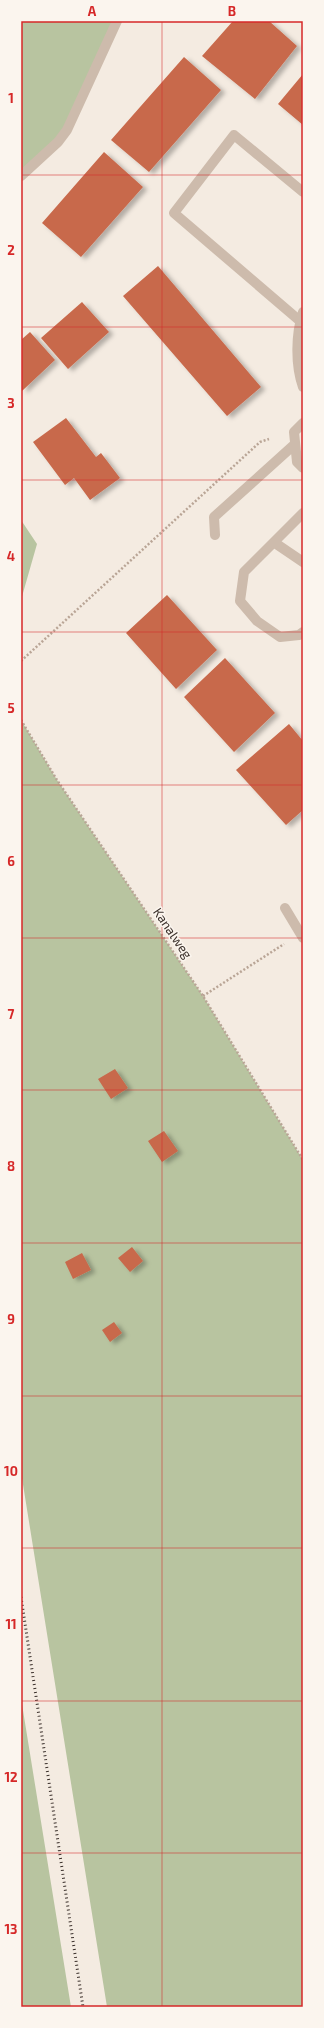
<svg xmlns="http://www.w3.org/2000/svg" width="324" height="2028" font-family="'Exo 2',sans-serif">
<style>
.green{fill:#b8c4a0}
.building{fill:#c8694b;filter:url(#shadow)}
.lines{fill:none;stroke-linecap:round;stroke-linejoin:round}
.path{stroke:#b9a596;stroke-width:2.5;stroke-dasharray:2 2;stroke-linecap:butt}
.lane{stroke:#cdbbac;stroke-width:10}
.street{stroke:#cdbbac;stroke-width:10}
.rail{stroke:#3b302b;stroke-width:3;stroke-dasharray:1 3;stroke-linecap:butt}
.grid{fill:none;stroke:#d62828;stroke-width:1;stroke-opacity:0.55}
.labels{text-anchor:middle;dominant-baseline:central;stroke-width:3;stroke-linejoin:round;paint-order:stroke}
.street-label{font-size:13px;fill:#3b302b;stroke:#fbf5ee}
.neatline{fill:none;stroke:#d62828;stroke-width:1.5}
.grid-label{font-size:13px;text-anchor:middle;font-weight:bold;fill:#d62828}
</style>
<defs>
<filter id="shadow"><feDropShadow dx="4.5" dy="2.5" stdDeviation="2" flood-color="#0004"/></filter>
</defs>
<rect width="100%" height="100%" fill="#f4ebe1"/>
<path class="green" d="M21,21H117L67,130L21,176Z
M21,520L37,544L21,600Z
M21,720L57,780L203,996L303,1160V2007H107L21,1472Z
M21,1698L71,2007H21Z"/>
<path class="building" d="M233,21H269L297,46L255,99L202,56Z
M184,57L221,90L149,172L111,140Z
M303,74V125L278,104Z
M104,152L143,187L81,257L42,223Z
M158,266L261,387L227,416L123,296Z
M82,302L109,332L68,369L41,338Z
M30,332L55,360L22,391L21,340Z
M66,418L96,457L101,453L120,478L90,500L74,478L65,485L33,442Z
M167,595L217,650L176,689L126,633Z
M225,658L275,713L234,752L184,697Z
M289,724L303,741V810L286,825L236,770Z
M115,1069L128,1088L111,1099L98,1079Z
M164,1131L178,1151L162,1162L148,1141Z
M132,1247L143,1261L130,1272L118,1258Z
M82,1253L91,1270L73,1279L65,1262Z
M114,1322L122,1333L110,1342L102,1330Z"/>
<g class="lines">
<path class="path" d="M21,661L260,442L269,439
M21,720L57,780L203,996L303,1160
M203,996L284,944"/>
<path class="lane" d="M21,176L58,142L67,130L117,21
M300,321L174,213L234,135L303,192
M303,423L294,432L297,462L303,468
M303,513L244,572L240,601L257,621L280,637L299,635L303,632
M215,535L214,517L295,444
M275,543L303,562"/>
<path class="street" d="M303,312C296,333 295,365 303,387
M285,908L303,938"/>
<path class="rail" d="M21,1597L83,2007"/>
</g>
<path class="grid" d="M162,21V2007M21,175H303M21,327H303M21,480H303M21,632H303M21,785H303M21,938H303M21,1090H303M21,1243H303M21,1396H303M21,1548H303M21,1701H303M21,1853H303"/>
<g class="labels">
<g class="street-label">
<text transform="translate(173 933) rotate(56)">Kanalweg</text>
</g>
</g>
<rect width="324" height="2028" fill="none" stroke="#fbf5ee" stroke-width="44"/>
<rect x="22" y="22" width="280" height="1984" class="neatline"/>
<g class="grid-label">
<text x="92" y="16">A</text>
<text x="232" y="16">B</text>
<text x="11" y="103">1</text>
<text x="11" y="255">2</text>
<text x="11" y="408">3</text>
<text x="11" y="561">4</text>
<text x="11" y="713">5</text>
<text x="11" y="866">6</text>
<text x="11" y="1019">7</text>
<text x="11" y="1171">8</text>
<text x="11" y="1324">9</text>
<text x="11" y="1476">10</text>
<text x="11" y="1629">11</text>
<text x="11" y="1782">12</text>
<text x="11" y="1934">13</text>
</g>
</svg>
